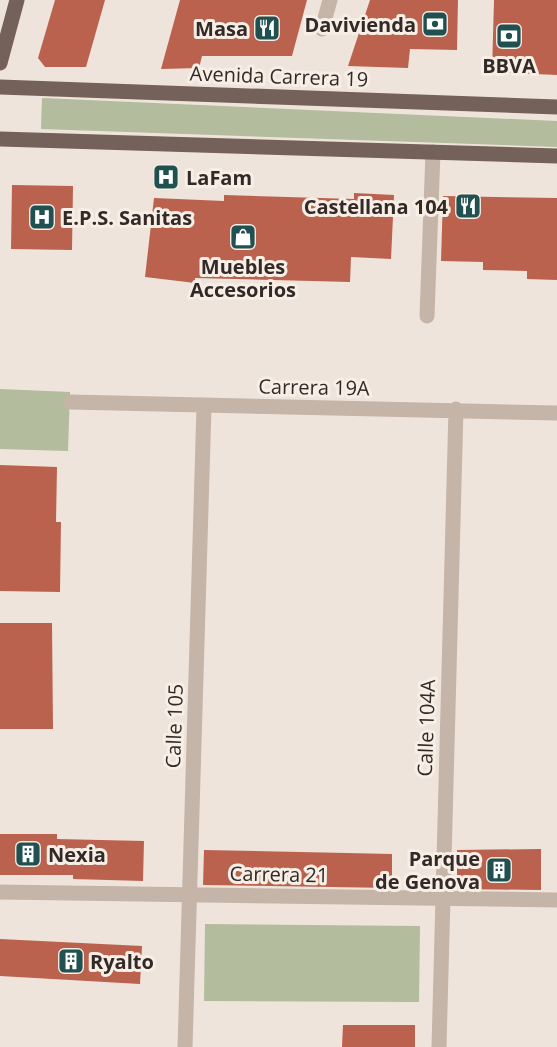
<svg xmlns="http://www.w3.org/2000/svg" width="557" height="1047" font-family="'Open Sans',sans-serif">
<style>
.green{fill:#b3bc9c}
.building{fill:#ba624e}
.lines{fill:none;stroke-linecap:round;stroke-linejoin:round}
.minor{stroke:#c5b4a8;stroke-width:15}
.major{stroke:#74615a;stroke-width:15}
.labels{text-anchor:middle;dominant-baseline:central;stroke-width:6;stroke-linejoin:round;paint-order:stroke}
.poi-label{font-size:20px;font-weight:bold;fill:#332a27;stroke:#f7eee6;text-anchor:end}
.street-label{font-size:20px;fill:#332a27;stroke:#f7eee6}
</style>
<rect width="100%" height="100%" fill="#efe4db"/>
<path class="green" d="M42,98L557,121V147L41,129Z
M0,389L70,392L68,451L0,449Z
M205,924L420,926L419,1002L204,1001Z"/>
<path class="building" d="M55,0H105L86,67H45L38,58Z
M180,0H307L292,56H202L199,68L161,69Z
M370,0H458L457,50L410,49L408,68L348,66Z
M494,0H557V75L492,72Z
M12,185L73,186L72,250L11,249Z
M354,193L394,195L391,259L351,257L350,282L195,278V283L145,277L154,198L224,201V195L354,199Z
M443,196L557,198V280L527,279V271L483,270V262L441,261Z
M0,465L57,467L56,522H61L60,592L0,591Z
M0,623H52L53,729H0Z
M0,834H57V839L144,841L143,881L73,879V875H0Z
M541,849V890L457,889V850Z
M204,850L392,854V888L203,885Z
M0,939L142,946L140,984L0,976Z
M343,1025H415V1047H342Z"/>
<g class="lines">
<path class="minor" d="M322,29L330,0
M427,316L433,152
M71,402L557,413
M0,892L557,900
M185,1047L204,407
M439,1047L456,409"/>
<path class="major" d="M0,63L17,0
M0,87L557,107
M0,139L557,156"/>
</g>
<defs>
<symbol id="bank-square" viewBox="-11 -11 22 22"><rect x="-9" y="-9" width="18" height="18" rx="4" fill="#215050" stroke="#f7eee6"/><path d="M-6-4H6V4H-6ZM0-2.3a2.3 2.3 0 1 0 0 4.6a2.3 2.3 0 1 0 0-4.6Z" fill="#fff"/></symbol>
<symbol id="restaurant-square" viewBox="-11 -11 22 22"><rect x="-9" y="-9" width="18" height="18" rx="4" fill="#215050" stroke="#f7eee6"/><path d="M-5-6h1v4h1v-4h1v4h1v-4h1v5L-1.5 .5V6h-2V.5L-5-1ZM5-6V6H3V1.5H1.5Q1.5-4 5-6Z" fill="#fff"/></symbol>
<symbol id="hospital-square" viewBox="-11 -11 22 22"><rect x="-9" y="-9" width="18" height="18" rx="4" fill="#215050" stroke="#f7eee6"/><path d="M-5-5h3v3.5h4V-5h3V5h-3V1.5h-4V5h-3Z" fill="#fff"/></symbol>
<symbol id="shop-square" viewBox="-11 -11 22 22"><rect x="-9" y="-9" width="18" height="18" rx="4" fill="#215050" stroke="#f7eee6"/><path d="M-5-2.5h2.3a2.7 3.5 0 0 1 5.4 0H5L5.5 6h-11ZM-1.5-2.5h3a1.5 2.3 0 0 0-3 0Z" fill="#fff"/></symbol>
<symbol id="building-square" viewBox="-11 -11 22 22"><rect x="-9" y="-9" width="18" height="18" rx="4" fill="#215050" stroke="#f7eee6"/><path d="M-4-6H4V6H1V3H-1V6H-4ZM-2.5-4.3h1.7v1.8h-1.7ZM.8-4.3h1.7v1.8H.8ZM-2.5-1h1.7V.8h-1.7ZM.8-1h1.7V.8H.8Z" fill="#fff"/></symbol>
</defs>
<g fill-rule="evenodd">
<use href="#bank-square" x="420" y="9" width="30" height="30"/>
<use href="#restaurant-square" x="252" y="13" width="30" height="30"/>
<use href="#bank-square" x="494" y="21" width="30" height="30"/>
<use href="#hospital-square" x="151" y="162" width="30" height="30"/>
<use href="#restaurant-square" x="453" y="191" width="30" height="30"/>
<use href="#hospital-square" x="27" y="202" width="30" height="30"/>
<use href="#shop-square" x="228" y="222" width="30" height="30"/>
<use href="#building-square" x="13" y="839" width="30" height="30"/>
<use href="#building-square" x="484" y="855" width="30" height="30"/>
<use href="#building-square" x="56" y="946" width="30" height="30"/>
</g>
<g class="labels">
<g class="poi-label">
<text x="416" y="24">Davivienda</text>
<text x="248" y="28">Masa</text>
<text x="509" y="65" text-anchor="middle">BBVA</text>
<text x="186" y="177" text-anchor="start">LaFam</text>
<text x="448" y="206">Castellana 104</text>
<text x="62" y="217" text-anchor="start">E.P.S. Sanitas</text>
<text x="243" y="266" text-anchor="middle">Muebles<tspan x="243" dy="23">Accesorios</tspan></text>
<text x="48" y="854" text-anchor="start">Nexia</text>
<text x="480" y="858">Parque<tspan x="480" dy="23">de Genova</tspan></text>
<text x="90" y="961" text-anchor="start">Ryalto</text>
</g>
<g class="street-label">
<text transform="translate(279 76) rotate(2)">Avenida Carrera 19</text>
<text transform="translate(314 387) rotate(1)">Carrera 19A</text>
<text transform="translate(174 726) rotate(-88)">Calle 105</text>
<text transform="translate(426 728) rotate(-88)">Calle 104A</text>
<text transform="translate(279 874) rotate(1)">Carrera 21</text>
</g>
</g>
</svg>
